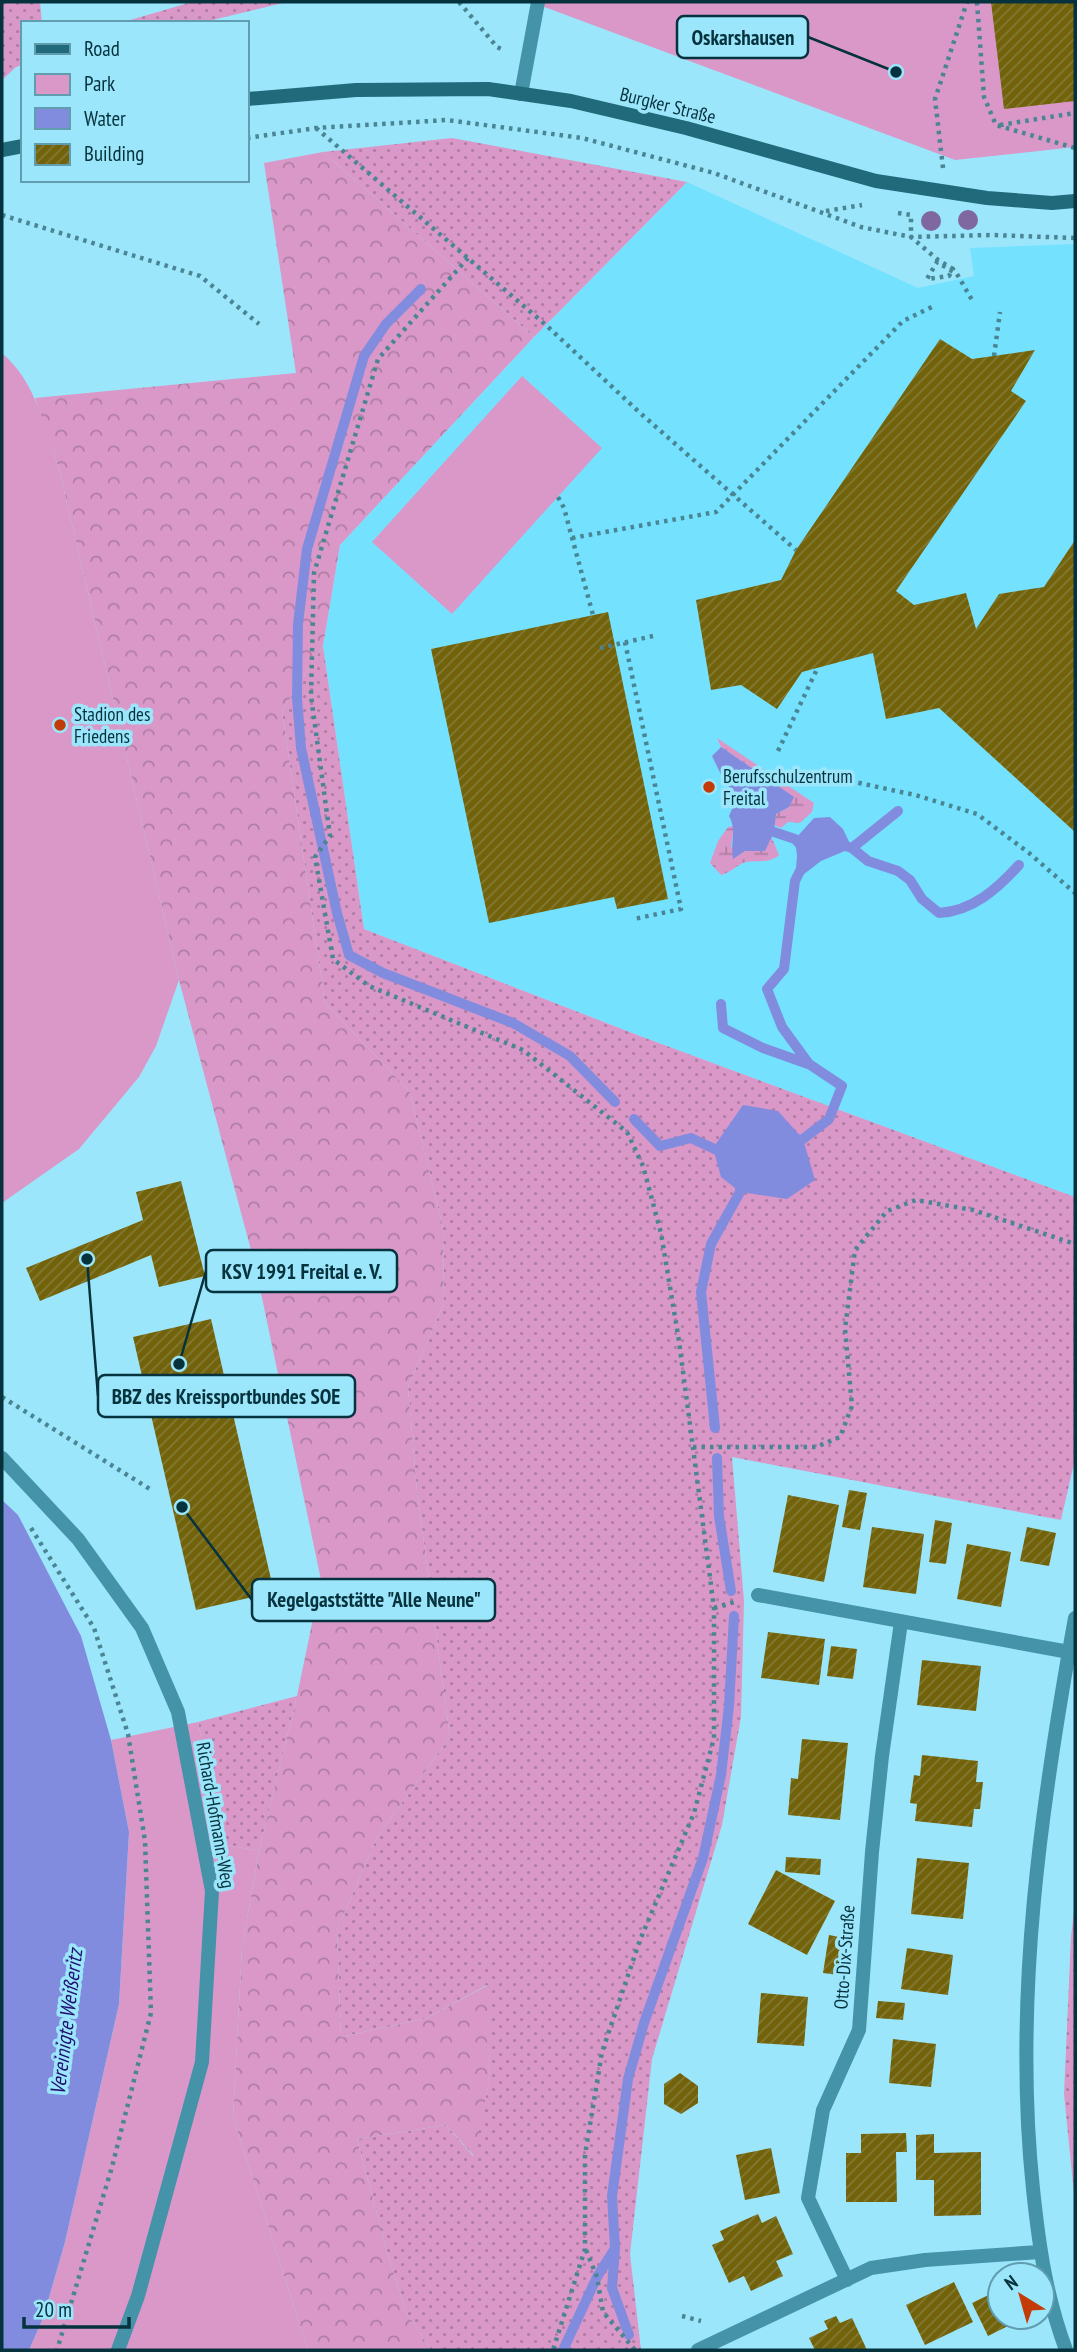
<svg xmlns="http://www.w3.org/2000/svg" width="1077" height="2352" font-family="'PT Sans Narrow',sans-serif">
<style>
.built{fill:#74e2ff}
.grass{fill:url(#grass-dots)}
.forest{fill:url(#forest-crowns)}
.wetland{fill:url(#wetland-marsh)}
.park{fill:#da98c8}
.water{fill:#818cdf}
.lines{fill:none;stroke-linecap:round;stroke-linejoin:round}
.stream{stroke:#818cdf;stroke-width:10}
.building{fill:url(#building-hatch)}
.path{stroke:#4a8594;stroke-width:4.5;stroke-dasharray:3.5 5;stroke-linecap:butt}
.service{stroke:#4493a8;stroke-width:14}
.minor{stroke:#4493a8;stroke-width:14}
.secondary{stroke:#216a7c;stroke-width:14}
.tree{fill:#7f68a0}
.poi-dot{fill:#c33b06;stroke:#9ce6fb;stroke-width:2.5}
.labels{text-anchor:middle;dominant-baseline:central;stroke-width:7;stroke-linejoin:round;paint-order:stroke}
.street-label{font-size:19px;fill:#05323d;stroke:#9ce6fb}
.poi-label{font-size:19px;fill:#05323d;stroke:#9ce6fb;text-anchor:start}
.water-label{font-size:21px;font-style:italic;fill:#201073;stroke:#9ce6fb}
.leader{fill:none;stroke:#05323d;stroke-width:2.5}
.callout-dot{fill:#05323d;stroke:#9ce6fb;stroke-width:2.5}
.callout{fill:#9ce6fb;stroke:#05323d;stroke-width:2.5}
.callout-label{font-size:21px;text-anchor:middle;font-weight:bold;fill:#05323d}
</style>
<defs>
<pattern id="grass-dots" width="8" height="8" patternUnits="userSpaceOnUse" patternTransform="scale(1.75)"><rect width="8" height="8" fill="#da98c8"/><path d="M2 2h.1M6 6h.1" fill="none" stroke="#af7da4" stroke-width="1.8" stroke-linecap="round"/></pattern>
<pattern id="forest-crowns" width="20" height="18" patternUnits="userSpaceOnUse" patternTransform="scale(1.75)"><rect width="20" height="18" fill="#da98c8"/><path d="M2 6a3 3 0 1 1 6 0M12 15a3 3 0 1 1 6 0" fill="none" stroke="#af7da4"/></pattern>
<pattern id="wetland-marsh" width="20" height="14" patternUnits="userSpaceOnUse" patternTransform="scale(1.75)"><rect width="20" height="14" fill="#da98c8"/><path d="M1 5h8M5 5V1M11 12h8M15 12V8" fill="none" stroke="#af7da4"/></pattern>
<pattern id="building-hatch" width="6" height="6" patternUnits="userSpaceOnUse" patternTransform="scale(1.75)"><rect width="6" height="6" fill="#726209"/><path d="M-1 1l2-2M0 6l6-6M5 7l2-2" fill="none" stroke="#827a38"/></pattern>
</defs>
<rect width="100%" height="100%" fill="#9ce6fb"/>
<path class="built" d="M687,182L918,288L974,276L970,248L1075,244V1197L640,1036L364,929L323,646L340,545L534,337Z"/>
<path class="grass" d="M2,2H40L42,23H23V65L16,67L2,80Z
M192,2H287L200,23H120Z
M452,138L687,182L534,337L323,152Z
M323,646L364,929L640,1036L1075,1197V1459L1061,1520L732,1457L744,1601L741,1717L722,1825L652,2059L630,2254L641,2350H431L406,2312L388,2255L357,2139L446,2125L473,2156L490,2077L487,1985L427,2018L341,2037L337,1930L377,1837L450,1737L417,1491L408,1387L444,1303L443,1228L410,1092L325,1003L282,711Z
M297,1696L259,1851L222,1844L198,1722Z
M1075,1902V2204L1064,2094L1071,1937Z"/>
<path class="forest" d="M323,152L534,337L340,545L323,646L282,711L325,1003L410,1092L443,1228L444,1303L408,1387L417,1491L450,1737L377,1837L337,1930L341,2037L427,2018L488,1985L490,2077L474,2156L446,2125L357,2139L388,2255L406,2312L431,2350H308L233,2117L242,1948L259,1851L297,1696L321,1580L256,1269L179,980L59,469L35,398L296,373L264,163Z"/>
<path class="wetland" d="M717,738L814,803L812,812L800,823L788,822L781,828L774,825L776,814L789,807L793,797L721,747Z
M734,826L731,847L745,851H765L771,836L779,855C769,864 759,860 746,862C738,864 732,872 721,875L710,863L718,841L728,827Z"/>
<path class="park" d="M531,2H1075V147L955,160Z
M2,353C36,382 45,428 59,469L179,980L156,1046L139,1077L79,1149L2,1203Z
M522,376L602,448L452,614L372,542Z
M198,1722L222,1844L259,1851L242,1948L233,2117L308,2350H29L43,2318L65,2242L119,2004L129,1832L111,1740Z"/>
<path class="water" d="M721,747L794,797L789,807L776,814L774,832L765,851H745L733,859C730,843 737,830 729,816L738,795L725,783L712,756Z
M830,817L843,829L852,848L821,861L795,881L797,856L795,839L814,818Z
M743,1105L778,1111L803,1139L815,1180L787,1199L740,1192L721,1177L713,1148Z
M2,1500L18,1515L81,1636L111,1740L129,1832L119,2004L65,2242L43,2318L29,2350H2Z"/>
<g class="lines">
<path class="stream" d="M421,289L386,324L364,356L307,549L298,624L297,698L301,748L337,913L349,955L383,973L513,1023L570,1056L615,1102
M774,832L795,839L804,849
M839,844L852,848L868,861L898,871L910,880L922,899L939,913C973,911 997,889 1019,865
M852,848L898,811
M721,1004L723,1028L763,1048L808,1064
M634,1119L660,1146L691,1138L723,1153
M791,1141L803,1139L829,1119L842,1086L809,1064L782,1027L767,989L784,969L795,881L800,871
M715,1428L701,1292L711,1244L740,1192V1181
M717,1458L719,1516L731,1591
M629,2335L612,2288L615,2248L612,2196L628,2079L644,2023L703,1858L721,1775L729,1706L734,1616
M563,2350L597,2277L614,2250"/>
</g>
<path class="building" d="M991,2H1075V101L1004,109Z
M940,339L972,359L1035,350L1011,391L1026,401L896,591L914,605L966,593L976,629L999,594L1044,587L1075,540V832L939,708L886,719L873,653L802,672L777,709L741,685L711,690L696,600L781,580L796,550Z
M608,612L668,899L617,909L614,897L489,923L431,649Z
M181,1181L205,1276L159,1287L151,1255L40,1301L26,1268L143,1220L136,1192Z
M211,1319L274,1592L196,1610L133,1337Z
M849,1490L867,1493L860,1530L842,1527Z
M788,1495L839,1505L824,1582L773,1572Z
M935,1520L952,1523L946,1564L929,1562Z
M872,1527L924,1534L916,1594L863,1587Z
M1027,1527L1056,1533L1049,1566L1020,1561Z
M967,1544L1011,1552L1001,1607L957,1599Z
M768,1632L825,1639L819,1685L761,1678Z
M831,1646L857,1649L853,1679L827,1676Z
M922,1660L981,1666L976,1711L917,1705Z
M802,1739L848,1743L840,1820L788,1815L791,1778L798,1779Z
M922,1755L978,1761L976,1782H983L980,1809H974L972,1827L915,1821L917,1804L910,1803L914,1775L920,1776Z
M786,1857L821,1859L820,1875L785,1872Z
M917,1858L969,1863L963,1919L911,1914Z
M776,1870L835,1901L807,1955L748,1924Z
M829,1935L845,1938L839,1975L823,1973Z
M907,1948L953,1955L948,1995L901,1989Z
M761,1993L808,1997L804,2046L757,2043Z
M878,2001L905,2003L903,2020L876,2018Z
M893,2039L936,2044L931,2087L889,2083Z
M680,2073L698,2086V2103L681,2114L664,2104V2084Z
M906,2133L907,2152H896L897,2202H846V2153H861V2134Z
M934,2134V2153L981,2152V2215L934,2216V2180H916V2135Z
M771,2148L780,2193L745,2200L736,2155Z
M758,2214L762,2223L776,2216L793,2254L776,2261L783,2276L751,2291L744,2276L729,2283L712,2245L724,2240L720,2231Z
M954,2282L973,2322L925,2345L906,2305Z
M999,2290L1000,2317H1011L1014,2323L988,2336L972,2303Z
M836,2316L840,2323L852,2318L867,2350H815L809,2338L828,2329L824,2321Z"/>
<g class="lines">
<path class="path" d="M459,2L497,47L503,50
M977,2L984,97L996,125L1075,148
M1000,125L1075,113
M316,128L547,326L639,412L796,550
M247,138L316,128L447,120L582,138L714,173L861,227L911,237L992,235L1075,238
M943,168L935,99L967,2
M826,211L862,205
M898,213L911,215V237L938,260L953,269L949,276L927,279L937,262L957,274L972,300
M2,215L200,276L259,324
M468,258L378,359L314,573L311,696L330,836L315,857L333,959L369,986L523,1050L627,1132L643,1166L661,1233L679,1341L714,1608V1738L694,1813L640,1940L602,2052L585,2155V2249L553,2350
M994,356L1000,312
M558,497L564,508L593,615
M572,538L716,512L903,321L936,305
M625,642L681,909L634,919
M600,648L653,636
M778,751L818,667
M850,781L915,795L977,814L1029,853L1075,893
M2,1397L153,1491
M693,1447H816L840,1437L852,1406L845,1329L855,1250L887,1211L916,1200L973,1210L1075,1244
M31,1528L94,1628L128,1734L145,1841L151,2013L112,2167L57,2350
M714,1608L737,1601
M586,2250L597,2277L603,2312L635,2350
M682,2316L701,2321"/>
<path class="service" d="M521,94L538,2"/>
<path class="minor" d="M2,1458L78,1539L142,1628L178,1712L212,1891L202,2062L138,2296L118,2350
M758,1595L1069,1652
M847,2280L808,2198L823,2110L859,2030L872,1852L882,1756L901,1622
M698,2350L871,2268L925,2260L1039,2252
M1066,2350C1046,2296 1039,2246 1033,2189C1013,1999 1041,1805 1075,1618"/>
<path class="secondary" d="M247,99L356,90L488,89L571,101L686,128L876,181L987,198L1052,203L1075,201
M2,150L23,146"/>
</g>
<g class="tree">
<circle cx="968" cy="220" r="10"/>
<circle cx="931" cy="221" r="10"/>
</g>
<g class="poi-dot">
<circle cx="60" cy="725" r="7"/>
<circle cx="709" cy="787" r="7"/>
</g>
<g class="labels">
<g class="street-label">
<text transform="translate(668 105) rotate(14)">Burgker Straße</text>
<text transform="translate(216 1815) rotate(80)">Richard-Hofmann-Weg</text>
<text transform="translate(844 1957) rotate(-86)">Otto-Dix-Straße</text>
</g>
<g class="poi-label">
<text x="74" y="714">Stadion des<tspan x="74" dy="22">Friedens</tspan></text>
<text x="723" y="776">Berufsschulzentrum<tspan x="723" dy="22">Freital</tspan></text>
</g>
<g class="water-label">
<text transform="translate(66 2022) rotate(-83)">Vereinigte Weißeritz</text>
</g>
</g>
<path class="leader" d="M896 72L808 37M179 1364L206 1271M87 1259L98 1396M182 1507L252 1600"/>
<g class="callout-dot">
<circle cx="896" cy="72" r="7"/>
<circle cx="179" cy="1364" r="7"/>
<circle cx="87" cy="1259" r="7"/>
<circle cx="182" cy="1507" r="7"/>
</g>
<g class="callout">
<rect x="677" y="16" width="131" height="42" rx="7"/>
<rect x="206" y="1250" width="191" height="42" rx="7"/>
<rect x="98" y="1375" width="257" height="42" rx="7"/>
<rect x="252" y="1579" width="243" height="42" rx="7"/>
</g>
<g class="callout-label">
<text x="743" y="45">Oskarshausen</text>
<text x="302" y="1279">KSV 1991 Freital e. V.</text>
<text x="226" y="1404">BBZ des Kreissportbundes SOE</text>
<text x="374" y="1607">Kegelgaststätte "Alle Neune"</text>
</g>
<rect width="1077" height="2352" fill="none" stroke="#05323d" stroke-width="7"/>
<rect x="21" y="21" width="228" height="161" fill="#9ce6fb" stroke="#609eaf" stroke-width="2"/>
<rect x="35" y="44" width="35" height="10" fill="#216a7c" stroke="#609eaf" stroke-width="2"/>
<text x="84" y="56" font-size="21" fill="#05323d">Road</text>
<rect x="35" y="74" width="35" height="21" fill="#da98c8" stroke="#609eaf" stroke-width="2"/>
<text x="84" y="91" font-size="21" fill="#05323d">Park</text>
<rect x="35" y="108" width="35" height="21" fill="#818cdf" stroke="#609eaf" stroke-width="2"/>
<text x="84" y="126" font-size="21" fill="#05323d">Water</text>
<rect x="35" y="144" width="35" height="21" fill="url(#building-hatch)" stroke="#609eaf" stroke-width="2"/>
<text x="84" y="161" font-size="21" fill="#05323d">Building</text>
<g transform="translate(1021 2296) rotate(323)"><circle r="33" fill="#9ce6fb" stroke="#609eaf" stroke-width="2"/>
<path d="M0-5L12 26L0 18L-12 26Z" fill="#c33b06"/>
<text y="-10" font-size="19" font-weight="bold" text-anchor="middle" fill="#05323d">N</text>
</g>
<path d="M24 2317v10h105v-10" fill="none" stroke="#05323d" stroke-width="3.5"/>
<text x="35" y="2317" font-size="21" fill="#05323d" stroke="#9ce6fb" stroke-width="5" paint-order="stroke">20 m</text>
</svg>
